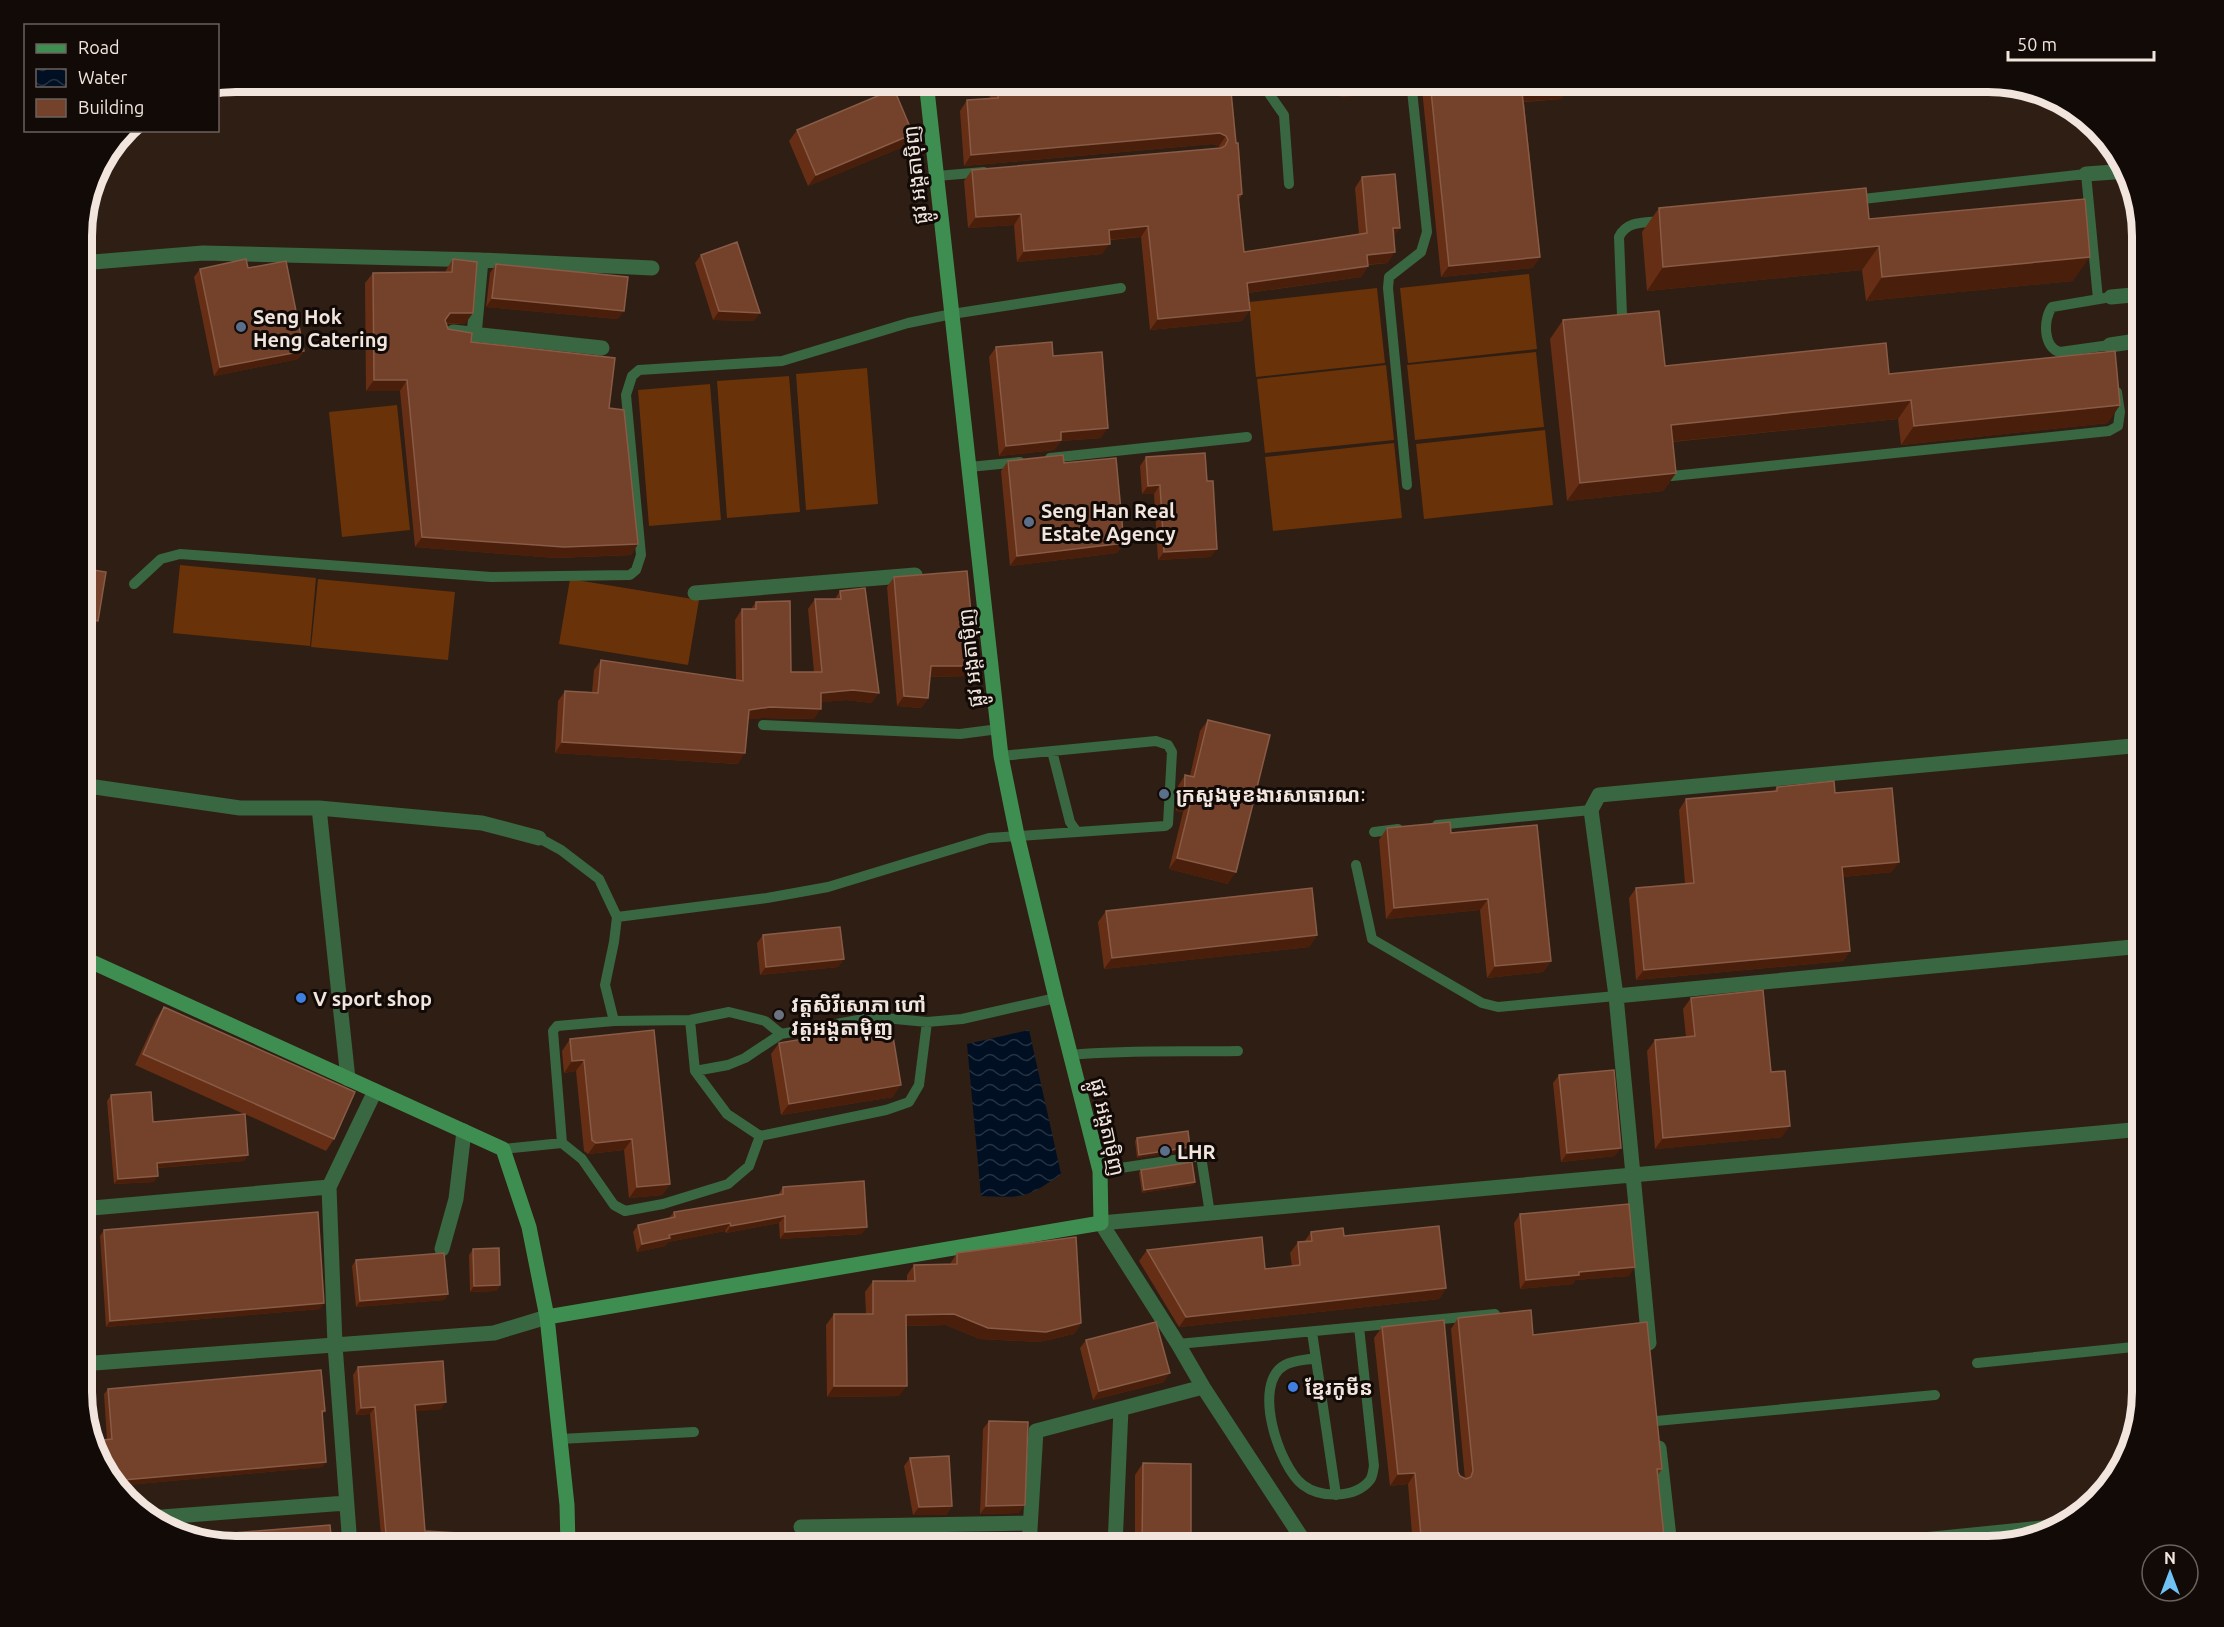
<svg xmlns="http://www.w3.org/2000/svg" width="2224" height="1627" font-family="Ubuntu,'Noto Sans Khmer',sans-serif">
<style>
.grass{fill:#693208}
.water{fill:url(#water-waves)}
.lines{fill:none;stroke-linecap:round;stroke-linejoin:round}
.lane{stroke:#386741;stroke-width:10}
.street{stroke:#386741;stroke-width:15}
.secondary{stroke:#3f8e51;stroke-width:15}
.wall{fill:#662e14}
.shaded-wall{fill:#491f0b}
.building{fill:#74412a;stroke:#885b46;stroke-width:1.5}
.service-dot{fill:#5c6f8a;stroke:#110a06;stroke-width:2}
.shop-dot{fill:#3f7fe0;stroke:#110a06;stroke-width:2}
.worship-dot{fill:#6b7280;stroke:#110a06;stroke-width:2}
.labels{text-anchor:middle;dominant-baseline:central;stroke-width:6;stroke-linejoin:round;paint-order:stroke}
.street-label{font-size:20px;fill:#f1e5de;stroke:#110a06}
.poi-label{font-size:20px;font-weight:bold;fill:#f1e5de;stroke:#110a06;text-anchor:start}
.rim{fill:none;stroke:#f1e5de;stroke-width:8}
</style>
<defs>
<pattern id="water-waves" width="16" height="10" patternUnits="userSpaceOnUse" patternTransform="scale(1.5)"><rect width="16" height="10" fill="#000f22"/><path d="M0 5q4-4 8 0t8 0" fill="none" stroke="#263242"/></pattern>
</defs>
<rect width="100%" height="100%" fill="#2f1e14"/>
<path class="grass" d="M1529,274L1537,349L1408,363L1400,288Z
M1377,288L1385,363L1256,377L1249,302Z
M1536,352L1544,427L1415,440L1407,365Z
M1386,365L1394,440L1265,453L1257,379Z
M867,368L878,504L806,510L796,374Z
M789,376L800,512L727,518L717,381Z
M710,384L721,520L649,526L638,390Z
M397,405L410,530L342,537L329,412Z
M1545,430L1553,505L1424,519L1416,444Z
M1394,443L1402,518L1273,531L1265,457Z
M180,565L316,578L310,646L173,633Z
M318,579L455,592L448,660L311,647Z
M570,579L699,600L688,665L559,644Z"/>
<path class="water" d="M1029,1030L1061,1174C1027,1198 1023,1198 981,1196L967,1044Z"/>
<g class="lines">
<path class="lane" d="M1253,81L1268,92L1284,115L1289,184
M937,176L984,172
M1854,200L2086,174L2098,299
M2111,297L2052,307C2043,319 2043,348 2060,352L2110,345L2111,350
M1622,315L1619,237C1627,220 1645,223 1663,221
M1050,458L1247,437
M969,467L1020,462
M1672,476L2109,431L2118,426L2120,412L2117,392
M1407,485L1388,288L1389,277L1421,252L1427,232L1411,81
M134,584L161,559L180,554L491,577L630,575L636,570L641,555L626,395L632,376L639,370L782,361L908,323L952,314L1121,288
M763,725L960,734L999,729
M1001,756L1156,741L1168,745L1172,752L1168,824L1165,826L1077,832L1070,822L1052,751
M1437,825L1591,810
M1374,832L1398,829
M539,838L561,850L599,879L617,917
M1356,865L1372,939L1482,1003L1498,1007L1616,996
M1056,998L962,1019L927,1022L874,1017L781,1034L765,1021L729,1012L690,1020L614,1021L605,985L614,942L617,917L767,898L828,887L989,838L1077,832
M690,1020L695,1071L727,1114L760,1136L886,1110L909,1102L919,1085L927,1022
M1071,1055C1126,1050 1182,1052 1238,1051
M695,1071L728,1065L745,1058L781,1034
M562,1143L553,1031L557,1026L614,1021
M503,1149L562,1143L582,1159L614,1205L625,1211L663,1204L728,1184L749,1166L760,1136
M1100,1171L1201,1156L1210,1214
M1312,1332L1336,1495
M1178,1344L1495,1314
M1316,1358C1307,1360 1293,1360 1285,1365C1251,1383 1279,1467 1303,1485C1320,1498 1355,1499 1370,1480C1373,1476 1373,1470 1374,1466L1359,1327
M1977,1363L2143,1346
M1656,1421L1935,1395
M560,1439L694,1432"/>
<path class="street" d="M2086,174L2128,171
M81,263L203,253L481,260L652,268
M2111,297L2143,294
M453,332L602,348
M474,335L481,260
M2110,345L2143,340
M695,593L915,575
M81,785L240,808H319L482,823L539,838
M319,808L348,1079
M1616,996L2143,946
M81,1209L329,1187
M442,1249L456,1199L464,1131
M1649,1343L1616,996L1591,810L1599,795L2143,745
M81,1364L494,1333L547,1317
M1659,1448L1670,1546
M149,1518L346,1503
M801,1527L1030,1523
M350,1546L335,1345L329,1187L375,1091
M1029,1546L1036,1431L1203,1387
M1115,1546L1121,1409
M1307,1546L1203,1387L1178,1344L1101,1223L2143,1129
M1864,1546L2061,1526"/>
<path class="secondary" d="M81,957L503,1149L529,1227L547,1317L567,1505L568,1546
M547,1317L1101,1223L1100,1171L1056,998L1017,835L1001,756L926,81"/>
</g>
<path class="wall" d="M988,81H1230L1236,143L1242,194L1239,200L1244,252L1359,234L1355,188L1362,177L1394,236L1388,263L1368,265V266L1361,277L1248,293L1250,310L1242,321L1150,330L1141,237L1110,240L1102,254L1017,262L1014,225L968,228L964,181L972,170L1219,148V146L1212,144L964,166L960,111L967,100L990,99Z
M1339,81H1411L1405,91L1341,97Z
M1418,81H1568L1569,88L1561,99L1524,102L1540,257L1532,268L1441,277L1422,89L1419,90Z
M1619,81H1665V82L1661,88L1619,89Z
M797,130L913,134L905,146L808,186L789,141Z
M1659,208L1869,219L2073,281L1866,301L1862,270L1647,291L1642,232Z
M701,255L754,321L713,320L695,263Z
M453,259L465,324H446L448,329L471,342L609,408L638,544L631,555L556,558L415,547L400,391H366L365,283L373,273L446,272V270Z
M496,264L618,319L486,307L490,273Z
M248,268L304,351L298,359L214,376L194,277L200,269Z
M1563,320L1665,366L1889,374L2108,423L1901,445L1898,419L1672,442L1676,473L1663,491L1567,501L1550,339Z
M996,347L1053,356L1101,438L1061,441L1054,450L999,456L989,357Z
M1146,457L1211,557L1158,560L1154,494H1142L1140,466Z
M1008,461L1064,463L1124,543L1117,553L1010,566L1001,471Z
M894,577L969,676L930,677L928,698L921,708L897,706L887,587Z
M840,591L872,703L846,700L821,702L814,719L763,718L748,719L738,764L555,753L558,701L565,691L592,692L594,670L601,660L736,680L735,620L742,609H751L756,602L791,672H814L808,609L815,599H835Z
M1208,720L1228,884L1169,869L1183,812L1176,811L1178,786L1185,775L1190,776L1200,731Z
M1777,787L1835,793L1892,872L1843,877L1850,951L1843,961L1636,980L1629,898L1636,888L1685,884L1679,810L1686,799L1774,791Z
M1387,828L1451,833L1551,961L1543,972L1487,978L1480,910L1386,919L1379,840Z
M1106,911L1317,935L1309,947L1104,969L1098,922Z
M763,935L844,959L838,967L760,975L757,943Z
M1691,998L1771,1072L1782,1137L1655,1149L1647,1051L1655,1040L1686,1037L1683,1009Z
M164,1007L334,1139L326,1151L245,1114L248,1155L244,1161L157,1168L154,1182L114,1184L107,1101L111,1095L153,1122L244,1114L135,1065L156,1019Z
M570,1039L670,1184L662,1195L629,1198L624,1150L588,1154L584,1151L576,1071L564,1073L562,1051Z
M779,1043L893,1097L781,1115L771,1054Z
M1559,1075L1615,1156L1561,1162L1553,1083Z
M1137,1138L1188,1150L1137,1158L1135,1141Z
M1141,1170L1195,1182L1193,1185L1142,1193L1139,1173Z
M783,1187L862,1234L780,1239L779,1223L726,1233L725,1231L668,1242L665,1246L637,1252L633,1232L638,1225L669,1218L674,1212L778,1195Z
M1520,1214L1629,1276L1575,1280L1573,1284L1520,1289L1514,1223Z
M104,1230L320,1309L106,1327L100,1236Z
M1311,1232L1344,1236L1446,1288L1439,1299L1179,1327L1139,1261L1147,1250L1265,1269L1292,1266L1290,1253L1298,1242H1304Z
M473,1249L500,1285L496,1291L470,1292L469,1255Z
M957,1253L1081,1323L1074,1334L1039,1342L980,1339L946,1325L906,1326L899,1396L827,1397L826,1325L834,1314H866L865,1292L873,1281H907V1275L914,1265L950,1264Z
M356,1260L448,1294L444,1300L356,1307L352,1266Z
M1458,1318L1533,1335L1662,1469L1658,1475L1664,1537L1657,1546H1413L1408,1484L1390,1486L1374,1338L1382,1327L1460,1476L1465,1479L1451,1329Z
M1086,1340L1164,1382L1093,1400L1080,1348Z
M358,1367L441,1409L416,1411L425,1531L545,1546H382L370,1414L356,1415L353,1375Z
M108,1389L325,1411L322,1415L326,1462L322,1467L117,1486L102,1468L100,1463L99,1446L103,1440H107L104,1394Z
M989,1421L1019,1513L980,1514L983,1429Z
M910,1458L952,1506L946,1515H913L904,1466Z
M1143,1463L1191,1546H1135V1475Z"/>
<path class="shaded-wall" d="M1402,81H1411L1405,91L1341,97L1348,86Z
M1425,81H1427L1422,89L1419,90Z
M1665,82L1661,88L1619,89L1623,84Z
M1569,88L1561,99L1515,102L1522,92Z
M1220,133L1226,136L1219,146L1212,144L964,166L971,155Z
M913,134L905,146L808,186L816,175Z
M1021,214L1014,225L968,228L976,217Z
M1148,226L1141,237L1101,240L1109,230Z
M1393,228H1400L1392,239Z
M1110,244L1102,254L1017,262L1024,251Z
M1879,246L1862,270L1647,291L1663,267Z
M1395,252L1388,263L1359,265L1367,255Z
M1540,257L1532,268L1441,277L1449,266Z
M2090,257L2073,281L1866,301L1882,277Z
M1368,266L1361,277L1240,294L1247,283Z
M492,298L624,311L618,319L486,307Z
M1250,310L1242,321L1150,330L1158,319Z
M719,311L760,313L754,321L713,320Z
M450,313H473L465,324L443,323Z
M304,351L298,359L214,376L220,367Z
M374,380H407L400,391H366Z
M1911,400L1898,419L1658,443L1671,425Z
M2120,405L2108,423L1901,445L1914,426Z
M1108,428L1101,438L1061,441L1054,450L999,456L1006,446L1061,432Z
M1676,473L1663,491L1567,501L1580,483Z
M1160,485L1154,494H1142L1148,486Z
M422,537L638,544L631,555L556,558L415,547Z
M1124,543L1117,553L1010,566L1017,556Z
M1217,549L1211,557L1158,560L1164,552Z
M81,618L98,621L92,630L81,628Z
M931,666H976L969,676L924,677Z
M853,690L879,693L872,703L846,700L814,703L821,693Z
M904,696L928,698L921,708L897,706Z
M770,707L821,709L814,719L763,718L742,720L749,710Z
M562,742L745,753L738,764L555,753Z
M1184,800L1191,801L1183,812L1176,811Z
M1177,858L1236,872L1228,884L1169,869Z
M1899,862L1892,872L1835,878L1842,867Z
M1488,899L1480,910L1386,919L1394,908Z
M1317,935L1309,947L1104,969L1112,958Z
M1850,951L1843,961L1636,980L1644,970Z
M844,959L838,967L760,975L766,967Z
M1551,961L1543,972L1487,978L1495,966Z
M584,1060L576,1071L564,1073L572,1061Z
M901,1085L893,1097L781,1115L789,1104Z
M1790,1126L1782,1137L1655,1149L1663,1138Z
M632,1139L624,1150L588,1154L596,1143Z
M1190,1147L1188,1150L1137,1158L1139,1155Z
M1621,1148L1615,1156L1561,1162L1567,1153Z
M248,1155L244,1161L153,1168L157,1163Z
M158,1176L154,1182L114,1184L118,1179Z
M1195,1182L1193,1185L1142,1193L1144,1190Z
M670,1184L662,1195L629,1198L637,1187Z
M785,1216L779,1223L726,1233L731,1226Z
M730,1223L725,1231L668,1242L665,1246L637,1252L642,1244L669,1235Z
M867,1227L862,1234L780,1239L785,1232Z
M1635,1267L1629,1276L1575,1280L1573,1284L1520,1289L1526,1280L1579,1272Z
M500,1285L496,1291L470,1292L474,1286Z
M1446,1288L1439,1299L1179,1327L1186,1317Z
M448,1294L444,1300L356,1307L360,1301Z
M324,1303L320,1309L106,1327L110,1321Z
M954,1314L1081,1323L1074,1334L1039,1342L980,1339L946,1325L899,1326L906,1315Z
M1170,1373L1164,1382L1093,1400L1099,1391Z
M834,1386H907L899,1396L827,1397Z
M446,1402L441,1409L410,1412L415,1405Z
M375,1407L370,1414L356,1415L361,1408Z
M326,1462L322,1467L117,1486L112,1481Z
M1415,1473L1408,1484L1390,1486L1398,1474Z
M1025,1505L1019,1513L980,1514L986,1506Z
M952,1506L946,1515H913L919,1507Z
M1664,1537L1657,1546H1571Z
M1563,1538L1557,1546H1476Z"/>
<path class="building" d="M996,81H1230L1236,143H1238L1242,194L1238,195L1244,252L1367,233L1362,177L1395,174L1400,228H1393L1395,252L1367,255L1368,266L1247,283L1250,310L1158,319L1148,226L1109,230L1110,244L1024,251L1021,214L976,217L972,170L1221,148L1225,146L1228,140L1226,136L1220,133L971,155L967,100L998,98Z
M1348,81H1402L1348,86Z
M1430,81H1568L1569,88L1522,92L1540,257L1449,266Z
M1623,81H1665V82L1623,84Z
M894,89L913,134L816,175L797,130Z
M1866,188L1869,219L2085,199L2090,257L1882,277L1879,246L1663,267L1659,208Z
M737,242L760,313L719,311L701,255Z
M246,259L248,268L286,261L304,351L220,367L200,269Z
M453,259L477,262L473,313H450L445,320L448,329L472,333L471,342L615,358L609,408L624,410L638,544L564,547L422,537L407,380H374L373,273L452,272Z
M496,264L628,277L624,311L492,298Z
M1659,311L1665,366L1886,343L1889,374L2115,351L2120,405L1914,426L1911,400L1671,425L1676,473L1580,483L1563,320Z
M1052,342L1053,356L1102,352L1108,428L1061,432V440L1006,446L996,347Z
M1205,453L1207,481H1213L1217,549L1164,552L1160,485L1148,486L1146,457Z
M1063,455L1064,463L1116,458L1124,543L1017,556L1008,461Z
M81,568L106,572L98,621L81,618Z
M967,571L976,666H931L928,698L904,696L894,577Z
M865,588L879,693L853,690L821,693V709L770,707L749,710L745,753L562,742L565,691L598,693L601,660L743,681L742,609H756V602L790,601L791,672H822L815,599H841L840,591Z
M1208,720L1270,735L1236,872L1177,858L1191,801L1184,800L1185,775L1194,777Z
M1834,781L1835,793L1892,788L1899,862L1842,867L1850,951L1644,970L1636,888L1694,883L1686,799L1777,791V787Z
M1450,822L1451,833L1537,825L1551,961L1495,966L1488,899L1394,908L1387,828Z
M1312,888L1317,935L1112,958L1106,911Z
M840,927L844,959L766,967L763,935Z
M1763,990L1771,1072L1785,1071L1790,1126L1663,1138L1655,1040L1695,1036L1691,998Z
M164,1007L355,1092L334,1139L143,1054Z
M891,1024L901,1085L789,1104L779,1043Z
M654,1030L670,1184L637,1187L632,1139L596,1143L592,1140L584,1060L572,1061L570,1039Z
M1614,1070L1621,1148L1567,1153L1559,1075Z
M151,1092L153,1122L245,1114L248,1155L157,1163L158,1176L118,1179L111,1095Z
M1188,1131L1190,1147L1139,1155L1137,1138Z
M1192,1162L1195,1182L1144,1190L1141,1170Z
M864,1181L867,1227L785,1232V1216L731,1226L730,1223L669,1235L670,1238L642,1244L638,1225L675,1217L674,1212L783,1194V1187Z
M1629,1204L1635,1267L1579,1272V1275L1526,1280L1520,1214Z
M318,1212L324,1303L110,1321L104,1230Z
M1439,1226L1446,1288L1186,1317L1147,1250L1262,1237L1265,1269L1300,1265L1298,1242L1312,1241L1311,1232L1343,1228L1344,1236Z
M1076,1237L1081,1323L1046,1332L988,1328L954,1314L906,1315L907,1386H834V1314H873V1281H915L914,1265L957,1264V1253Z
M499,1248L500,1285L474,1286L473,1249Z
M444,1253L448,1294L360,1301L356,1260Z
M1531,1310L1533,1335L1647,1322L1662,1469H1657L1664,1537L1571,1546H1564L1563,1538L1476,1546H1422L1415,1473L1398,1474L1382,1327L1444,1320L1458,1472L1460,1476L1466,1479L1471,1477L1473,1471L1458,1318Z
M1156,1322L1170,1373L1099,1391L1086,1340Z
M443,1361L446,1402L415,1405L425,1531L545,1538V1546H387L375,1407L361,1408L358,1367Z
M321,1370L325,1411H322L326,1462L112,1481L105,1472L103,1440L112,1439L108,1389Z
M989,1421L1028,1422L1025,1505L986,1506Z
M949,1456L952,1506L919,1507L910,1458Z
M1143,1463L1191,1464V1546H1142Z
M330,1525L332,1546H236L185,1537Z
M1988,1538L1989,1546H1940V1543Z"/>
<g class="service-dot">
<circle cx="241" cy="327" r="6"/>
<circle cx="1029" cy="522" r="6"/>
<circle cx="1164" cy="794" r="6"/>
<circle cx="1165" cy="1151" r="6"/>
</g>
<g class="shop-dot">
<circle cx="301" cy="998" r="6"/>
<circle cx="1293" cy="1387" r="6"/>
</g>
<circle class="worship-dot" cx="779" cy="1015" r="6"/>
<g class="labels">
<g class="street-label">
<text transform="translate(915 175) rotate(-96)">ផ្លូវ អង្តតាម៉ិញ</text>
<text transform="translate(970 658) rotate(-96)">ផ្លូវ អង្តតាម៉ិញ</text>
<text transform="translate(1108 1127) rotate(78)">ផ្លូវ អង្តតាម៉ិញ</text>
</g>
<g class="poi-label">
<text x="253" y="316">Seng Hok<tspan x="253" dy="23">Heng Catering</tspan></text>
<text x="1041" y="510">Seng Han Real<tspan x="1041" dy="23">Estate Agency</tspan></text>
<text x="1176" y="794">ក្រសួងមុខងារសាធារណៈ</text>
<text x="313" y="998">V sport shop</text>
<text x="791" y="1004">វត្តសិរីសោភា ហៅ<tspan x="791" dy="23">វត្តអង្តតាម៉ិញ</tspan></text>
<text x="1177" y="1151">LHR</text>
<text x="1305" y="1387">ខ្មែរកូមីន</text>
</g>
</g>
<path d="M0 0H2224V1627H0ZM236 92H1988A144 144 0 0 1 2132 236V1392A144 144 0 0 1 1988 1536H236A144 144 0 0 1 92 1392V236A144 144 0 0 1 236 92Z" fill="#110a06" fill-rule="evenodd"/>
<path class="rim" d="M236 92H1988A144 144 0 0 1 2132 236V1392A144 144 0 0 1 1988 1536H236A144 144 0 0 1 92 1392V236A144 144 0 0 1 236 92Z"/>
<rect x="24" y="24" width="195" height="108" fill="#110a06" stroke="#6b625c" stroke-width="1.5"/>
<rect x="36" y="44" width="30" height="9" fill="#3f8e51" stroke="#6b625c" stroke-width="1.5"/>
<text x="78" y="54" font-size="18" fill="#f1e5de">Road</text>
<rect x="36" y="69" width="30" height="18" fill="url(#water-waves)" stroke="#6b625c" stroke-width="1.5"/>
<text x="78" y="84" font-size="18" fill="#f1e5de">Water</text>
<rect x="36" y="99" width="30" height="18" fill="#74412a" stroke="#6b625c" stroke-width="1.5"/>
<text x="78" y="114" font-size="18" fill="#f1e5de">Building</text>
<g transform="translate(2170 1573)"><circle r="28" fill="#110a06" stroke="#6b625c" stroke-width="1.5"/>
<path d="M0-4.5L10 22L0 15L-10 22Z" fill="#70c1f4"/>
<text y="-9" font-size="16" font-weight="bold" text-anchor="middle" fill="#f1e5de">N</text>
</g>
<path d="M2008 51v9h146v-9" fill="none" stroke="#f1e5de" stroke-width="3"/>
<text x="2017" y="51" font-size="18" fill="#f1e5de" stroke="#110a06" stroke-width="4.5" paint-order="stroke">50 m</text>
</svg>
